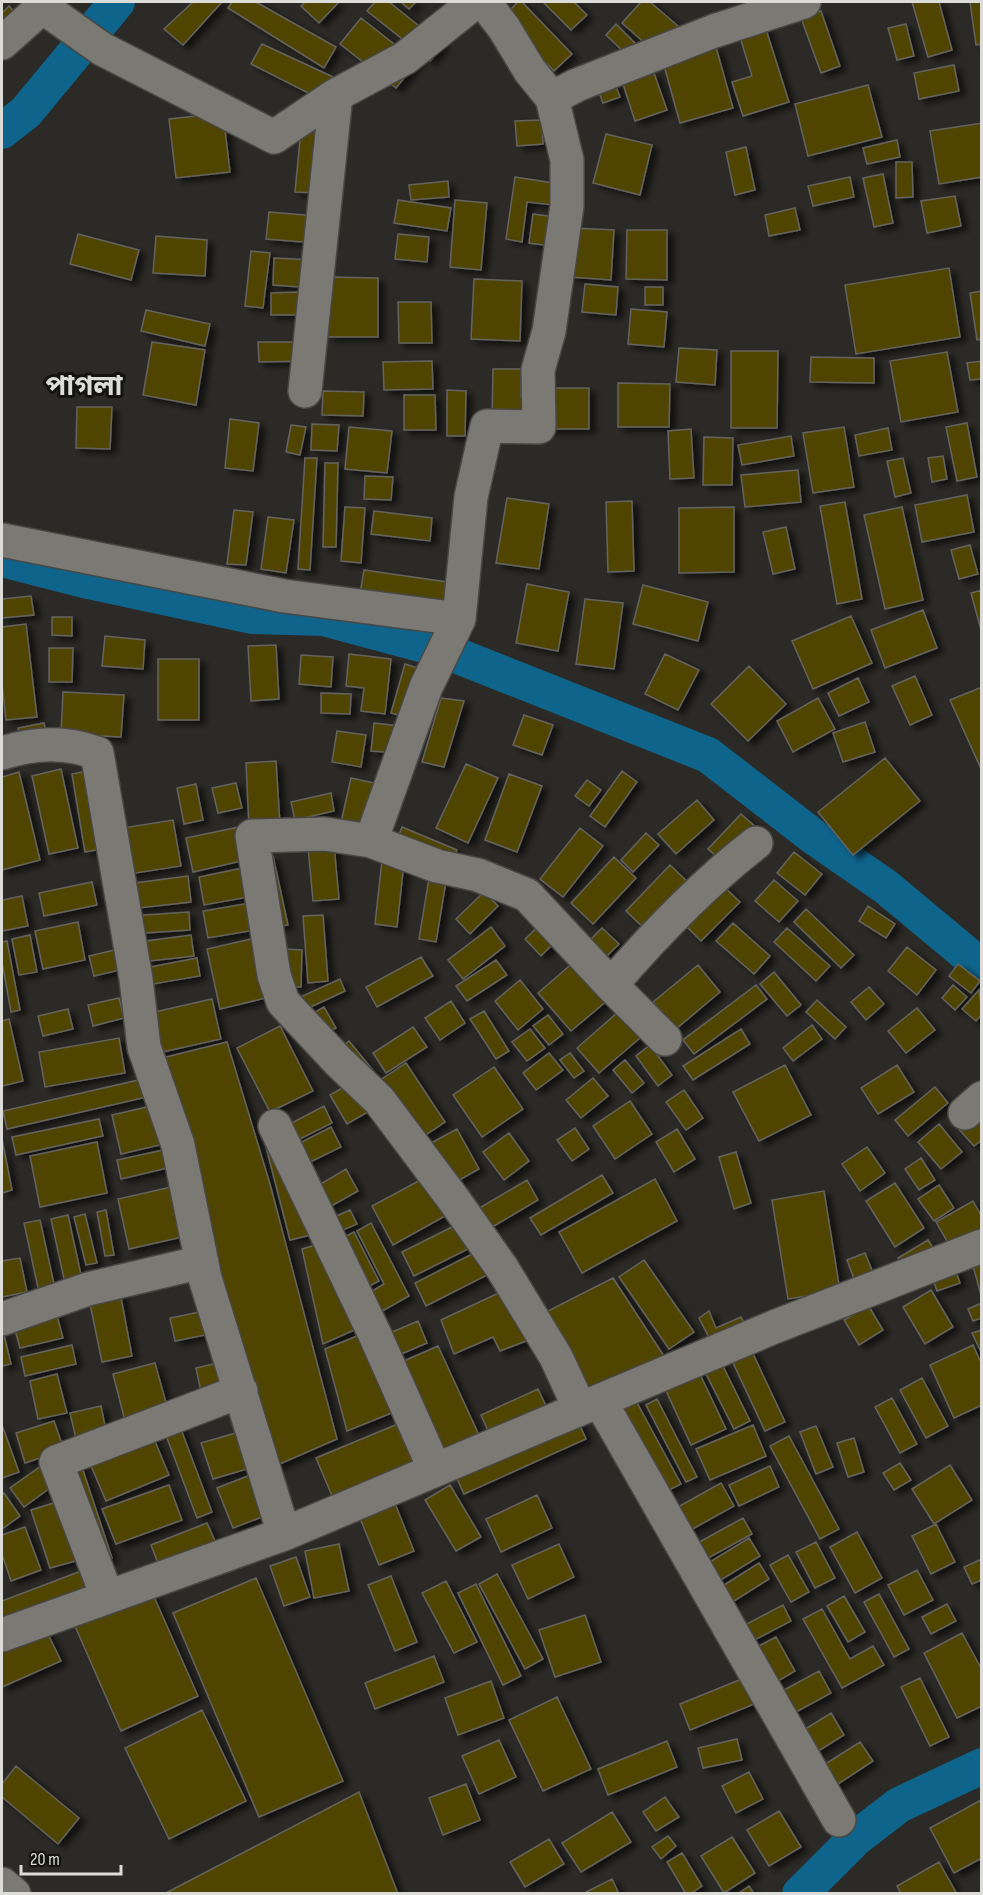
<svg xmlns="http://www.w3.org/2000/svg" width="983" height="1895" font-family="'Sofia Sans Condensed','Noto Sans Bengali',sans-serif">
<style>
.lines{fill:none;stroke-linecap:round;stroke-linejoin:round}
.canal{stroke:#0f648c;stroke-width:36}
.building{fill:#504403;stroke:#65645f;stroke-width:1.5;filter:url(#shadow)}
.minor-casing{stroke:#484744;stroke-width:36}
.minor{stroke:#7a7974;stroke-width:33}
.labels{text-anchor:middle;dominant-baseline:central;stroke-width:6;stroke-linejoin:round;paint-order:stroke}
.district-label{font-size:28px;font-weight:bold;fill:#dcdcd9;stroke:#131311}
</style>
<defs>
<filter id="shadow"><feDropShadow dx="6" dy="4" stdDeviation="3" flood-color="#0009"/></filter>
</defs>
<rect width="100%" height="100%" fill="#2b2a26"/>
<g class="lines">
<path class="canal" d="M2,131L26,112L117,2
M2,559L88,581L252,616L324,618L443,650L708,755L814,837L886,887L982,967
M800,1894L856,1838L899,1805L982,1766"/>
</g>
<path class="building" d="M193,2H222L183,45L164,29Z
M232,2H256L336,47L324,68L228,8Z
M305,2H339L319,23L301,6Z
M375,2H389L443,45L430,61L367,11Z
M401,2H416L409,9Z
M518,2H522L572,54L554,71L502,18Z
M543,2H574L587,15L571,30Z
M641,2H650L678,26L655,52L622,23Z
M912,2H939L952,50L928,57Z
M970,2H982V44L976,45Z
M9,6L21,20L2,36V13Z
M821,11L840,66L821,73L801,18Z
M361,18L417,62L396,88L340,44Z
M616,24L639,47L629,57L606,35Z
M906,24L914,56L897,60L888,28Z
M765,26L789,102L743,116L732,82L752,76L739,34Z
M262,44L333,77L324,101L251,64Z
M716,47L733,108L680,123L663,62Z
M954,65L959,91L919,99L914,73Z
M654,73L667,110L635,121L623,84Z
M614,81L620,97L603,103L597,87Z
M868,85L882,137L808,156L795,104Z
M223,113L230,172L176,178L169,119Z
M302,119L322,120L317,193L295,192Z
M542,120L543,144L517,146L515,121Z
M982,123V177L939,184L930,131Z
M606,134L652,145L640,195L593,183Z
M897,140L900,157L867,164L863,148Z
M746,147L755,190L735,195L726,152Z
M896,162H912L913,197L896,198Z
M883,174L893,223L874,227L863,178Z
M515,177L566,185L563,206L527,202L522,242L506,239Z
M850,177L854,197L813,206L808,186Z
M448,181L449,197L411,200L409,185Z
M955,196L961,226L927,233L921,201Z
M398,200L451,208L447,231L394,223Z
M455,200L487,203L481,270L450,267Z
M795,208L800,230L769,236L765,215Z
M269,212L317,216L315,243L266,239Z
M533,214L562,218L558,247L529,243Z
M573,228L614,230L611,280L570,277Z
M627,230H667V280L626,279Z
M78,234L139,250L131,280L70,264Z
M398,234L429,237L427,262L395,259Z
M156,236L207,240L205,276L153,273Z
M251,251L270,253L263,308L245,306Z
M274,258L314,260L313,288L273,285Z
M949,268L960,337L856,354L845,285Z
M329,277L378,278V337H328Z
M474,279L522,281L520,341L471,339Z
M585,284L618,287L616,315L582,312Z
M645,287H663V305H645Z
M982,291V339L977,340L970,293Z
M301,292L300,315H271V293Z
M398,302H431L432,343H399Z
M631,309L667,312L664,347L628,344Z
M146,310L210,324L205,346L141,331Z
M152,342L205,350L196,405L143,395Z
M258,342H307V361L259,362Z
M679,348L717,350L715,385L676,382Z
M731,351H778L777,428H731Z
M947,352L958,412L901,422L890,361Z
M811,357L874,358V383L810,382Z
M432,361L433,389L384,390L383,362Z
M982,361V379L970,380L967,363Z
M493,369H521V397L533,396V417H492Z
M618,383L670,384L669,427H618Z
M547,388H589V429H546Z
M447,390L466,391L465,436H447Z
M323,391L364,392L363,416L322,415Z
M404,395H435L436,430H404Z
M77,407H112L110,449L76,448Z
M230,419L259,423L253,471L225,468Z
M967,423L977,477L957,481L946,427Z
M312,424L339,425L337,451L311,450Z
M291,425L306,427L300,455L286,452Z
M349,427L392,431L387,473L345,469Z
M844,427L854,487L813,493L803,433Z
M888,428L892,450L859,456L855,435Z
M691,429L694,478L670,479L668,431Z
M791,436L794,456L742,465L738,445Z
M704,437L733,438L732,485H703Z
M943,456L947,479L932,482L928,458Z
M305,458H317L310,570L298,569Z
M903,458L911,493L895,497L887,461Z
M325,463H338L336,547H323Z
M798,470L801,502L745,507L741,475Z
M365,476L393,477L391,500L364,499Z
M967,495L974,532L922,542L915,505Z
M507,498L549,504L539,569L496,563Z
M632,501L634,571L608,572L606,502Z
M845,502L862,599L837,604L820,506Z
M345,507L365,508L361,563L341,561Z
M734,507V572L679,573V508Z
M902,507L923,600L885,609L864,515Z
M234,510L253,512L246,565L227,564Z
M374,511L432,518L430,541L371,534Z
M268,517L294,520L286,573L261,569Z
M786,527L795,569L773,574L763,532Z
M970,545L978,574L959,579L951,550Z
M364,570L454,583L451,607L360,593Z
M527,584L569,592L558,651L516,643Z
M643,585L708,602L698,641L633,624Z
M982,590V630H981L971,593Z
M31,596L34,615L2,618V599Z
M585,599L623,603L614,669L576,664Z
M923,610L937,648L885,668L871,630Z
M851,616L872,663L813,689L792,641Z
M52,617H72V636L52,635Z
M26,624L37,717L6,720L2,683V627Z
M105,636L145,640L143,669L102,666Z
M276,645L279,699L251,701L248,646Z
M49,648H73L72,682H49Z
M349,654L391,659L385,714L361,711L364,688L346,686Z
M665,654L699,670L678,710L645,694Z
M301,655L333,657L331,687L299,684Z
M158,659H199V720H158Z
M405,664L424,670L409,718L391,713Z
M749,666L786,704L748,741L711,704Z
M915,676L932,715L910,725L892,686Z
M858,678L869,702L839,716L828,693Z
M982,687V771L950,700Z
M63,692L124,695L121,737L61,734Z
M321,693L351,694L350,714L321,713Z
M441,698L464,701L444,767L422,762Z
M818,698L835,729L793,752L777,721Z
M524,715L553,725L542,755L513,745Z
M865,722L875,752L843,762L833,733Z
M44,723L47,737L21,742L18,728Z
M374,723L399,726L397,753L371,751Z
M337,731L366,735L361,767L332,762Z
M885,758L920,801L853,855L818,812Z
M276,761L280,825L249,827L246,763Z
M466,764L498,778L468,843L436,828Z
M61,769L78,848L49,854L32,776Z
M92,770L106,848L85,852L72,774Z
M622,771L637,782L605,827L590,816Z
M19,772L40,860L2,870V777Z
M509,774L542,786L517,852L485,840Z
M351,778L379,784L368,833L340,827Z
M587,780L601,790L589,806L575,796Z
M236,783L242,808L218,813L212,788Z
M196,784L203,820L184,824L177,788Z
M331,793L334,811L295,820L291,802Z
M697,800L714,820L676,854L658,834Z
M741,814L757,828L724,863L708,849Z
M173,820L181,866L123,875L116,829Z
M239,827L246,860L193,872L186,838Z
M402,827L457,850L450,865L396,842Z
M580,828L603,846L563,897L540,879Z
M646,833L659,845L633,872L621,860Z
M334,845L339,899L313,901L308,847Z
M383,851L405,853L397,927L375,924Z
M794,852L822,874L805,895L777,873Z
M273,856L288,925L276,927L261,858Z
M614,857L636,878L593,924L571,903Z
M670,865L694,888L649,933L626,911Z
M243,868L249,897L204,905L199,877Z
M430,872L447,875L436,942L419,939Z
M188,876L191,902L130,909L127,884Z
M774,880L798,901L779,922L755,901Z
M718,881L740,902L701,941L680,920Z
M92,882L97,905L44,916L39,893Z
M484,892L498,906L470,934L456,919Z
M22,896L28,926L2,931V900Z
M256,902L261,929L208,938L203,911Z
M868,906L895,924L886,938L859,921Z
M806,909L854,955L841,968L794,922Z
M189,912L190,930L131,934L130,916Z
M323,915L328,981L308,983L303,916Z
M545,920L561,936L541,956L525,939Z
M78,922L85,960L43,969L35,931Z
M733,923L770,956L754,974L716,941Z
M491,927L505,946L463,979L448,960Z
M602,928L619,944L601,962L584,946Z
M787,928L830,966L816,981L774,942Z
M30,935L37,972L19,975L12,939Z
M191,935L194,956L141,962L139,942Z
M260,937L274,996L220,1009L207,949Z
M7,941L20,1010L11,1012L2,962V942Z
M907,947L936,970L917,995L888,971Z
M119,949L124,969L94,976L89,956Z
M283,949L302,950L301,987H283Z
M421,957L433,976L377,1007L366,987Z
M197,958L200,976L153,984L150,967Z
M496,960L507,975L467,1001L456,986Z
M575,961L608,1000L571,1031L538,993Z
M958,964L980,981L971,993L949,976Z
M698,965L720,992L676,1029L653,1002Z
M774,972L801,1005L787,1016L760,984Z
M340,979L345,991L302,1011L296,999Z
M520,980L543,1009L518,1030L495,1001Z
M756,985L767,999L694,1054L683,1040Z
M953,985L967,997L955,1010L942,998Z
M869,987L884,1004L866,1020L851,1002Z
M979,990L982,1014L976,1021L962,1009Z
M119,998L124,1018L93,1026L88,1005Z
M212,999L221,1039L158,1053L150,1013Z
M817,1000L846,1027L835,1039L806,1012Z
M451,1001L465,1023L440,1040L425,1018Z
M324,1007L336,1028L322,1036L310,1015Z
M917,1008L935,1030L906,1053L888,1031Z
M68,1009L73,1029L43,1036L38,1016Z
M484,1011L509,1051L496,1059L470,1019Z
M618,1012L640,1038L599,1073L577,1048Z
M548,1015L563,1034L549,1045L533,1026Z
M9,1019L23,1081L2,1086V1021Z
M812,1025L822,1039L793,1061L783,1048Z
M280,1026L313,1091L270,1112L237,1048Z
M413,1027L427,1047L386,1073L373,1053Z
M530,1029L545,1048L527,1061L512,1042Z
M741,1029L750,1044L693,1080L683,1066Z
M119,1038L125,1073L45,1087L39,1052Z
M349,1041L377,1075L366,1083L338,1050Z
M227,1042L270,1184L337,1439L273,1467L225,1301L166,1057Z
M650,1045L672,1075L658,1086L636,1056Z
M549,1053L563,1070L536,1090L523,1073Z
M570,1053L584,1071L574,1078L560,1060Z
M625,1060L644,1083L632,1093L613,1070Z
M406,1063L445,1122L415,1142L376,1083Z
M785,1065L811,1115L759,1141L733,1092Z
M897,1065L914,1092L878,1114L861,1088Z
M494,1067L523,1109L482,1137L453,1095Z
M593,1078L608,1096L581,1118L566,1100Z
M143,1079L147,1097L7,1129L3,1111Z
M351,1083L368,1112L347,1124L330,1095Z
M935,1087L948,1103L908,1136L895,1120Z
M684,1090L703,1118L686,1130L666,1102Z
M630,1101L652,1134L615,1159L593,1126Z
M156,1105L164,1144L121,1154L112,1115Z
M982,1105V1140L974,1146L957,1127Z
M324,1106L332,1123L292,1143L284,1127Z
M99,1119L103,1136L16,1155L12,1137Z
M939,1124L962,1152L941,1169L918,1142Z
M331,1127L341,1147L300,1167L290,1148Z
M575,1128L589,1149L572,1161L557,1140Z
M457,1129L479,1169L454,1183L431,1143Z
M677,1129L695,1159L674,1172L656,1142Z
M509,1133L529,1161L504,1180L483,1152Z
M2,1139L12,1190L2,1193Z
M264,1139L319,1233L290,1240Z
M97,1142L107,1193L40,1207L30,1156Z
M867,1147L885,1173L860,1191L842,1164Z
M168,1149L172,1167L121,1179L117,1160Z
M736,1152L751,1203L734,1209L719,1157Z
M921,1158L935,1180L919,1190L905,1169Z
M346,1169L358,1191L326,1209L314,1188Z
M602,1175L613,1193L541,1235L530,1218Z
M426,1177L447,1215L393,1245L372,1206Z
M655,1179L677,1221L582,1273L559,1232Z
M527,1180L538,1200L489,1229L476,1210Z
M895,1183L924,1228L895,1247L866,1201Z
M939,1185L954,1208L934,1221L918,1199Z
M176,1186L187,1236L129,1249L118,1199Z
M824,1191L840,1291L788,1299L772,1200Z
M973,1201L982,1217V1231L951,1248L936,1222Z
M106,1210L114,1255L105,1256L97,1212Z
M350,1210L357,1224L334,1234L328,1220Z
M85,1214L97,1263L86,1265L74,1217Z
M68,1215L83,1284L66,1288L51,1219Z
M40,1220L56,1293L40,1297L24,1223Z
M371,1223L409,1296L379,1313L369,1293L384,1284L357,1231Z
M458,1224L470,1248L414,1276L402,1252Z
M354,1232L379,1281L360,1291L335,1242Z
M928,1240L937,1254L907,1273L898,1258Z
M325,1242L361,1327L323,1344L302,1249Z
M482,1249L493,1272L426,1306L415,1283Z
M982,1252V1295H981L970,1255Z
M865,1253L876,1280L857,1287L847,1260Z
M20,1258L27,1292L2,1297V1261Z
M644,1260L694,1332L669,1349L619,1277Z
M952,1260L960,1283L937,1291L929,1268Z
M613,1278L664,1356L589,1392L544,1313Z
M505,1290L534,1338L500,1351L493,1337L454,1354L441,1320Z
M931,1290L953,1327L925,1344L903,1307Z
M120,1292L132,1356L102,1362L89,1299Z
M982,1303V1318L973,1321L968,1309Z
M868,1305L883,1330L859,1345L844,1320Z
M210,1310L215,1333L175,1341L170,1318Z
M709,1311L716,1328L741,1317L748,1330L714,1347L699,1318Z
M56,1312L63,1338L20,1348L13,1322Z
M418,1321L427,1343L392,1358L383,1336Z
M2,1327L11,1364L2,1366Z
M982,1330V1354L972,1333Z
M367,1332L399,1410L347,1431L325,1349Z
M748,1343L785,1422L765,1431L728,1352Z
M72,1345L76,1364L25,1376L21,1357Z
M973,1345L982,1365V1405L954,1418L930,1365Z
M438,1346L478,1433L436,1453L395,1365Z
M720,1360L750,1421L734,1429L703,1368Z
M226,1361L233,1390L202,1397L196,1368Z
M155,1363L168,1410L125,1421L113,1374Z
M697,1368L726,1429L691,1445L663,1384Z
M57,1374L67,1413L38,1419L30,1381Z
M922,1378L948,1426L926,1438L900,1390Z
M538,1389L547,1408L490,1435L481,1415Z
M892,1398L917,1444L900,1453L875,1407Z
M635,1399L681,1484L659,1495L613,1411Z
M657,1399L697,1477L686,1482L646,1405Z
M101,1406L107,1436L77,1443L70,1413Z
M576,1417L586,1439L464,1494L454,1472Z
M54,1421L64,1450L25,1463L16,1433Z
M405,1421L422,1461L333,1498L316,1458Z
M179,1424L212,1512L197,1518L164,1430Z
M2,1425L19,1472L2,1478Z
M753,1425L766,1456L710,1480L696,1449Z
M816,1426L833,1467L816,1474L800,1432Z
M246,1430L257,1466L213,1479L201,1443Z
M152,1434L169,1475L106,1501L89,1461Z
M789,1436L839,1529L820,1539L770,1446Z
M854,1438L864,1472L848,1477L837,1443Z
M80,1461L112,1558L97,1563L65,1466Z
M900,1463L911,1480L894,1490L883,1473Z
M950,1465L972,1500L934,1524L912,1489Z
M41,1466L54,1485L24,1507L10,1488Z
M770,1466L779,1487L739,1506L729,1485Z
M253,1474L270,1514L233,1528L217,1488Z
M721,1483L734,1506L680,1536L667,1513Z
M169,1485L182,1520L116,1544L102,1509Z
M450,1485L481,1537L456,1551L425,1500Z
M4,1493L20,1516L2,1529V1495Z
M537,1495L552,1528L501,1552L486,1519Z
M392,1496L414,1551L379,1565L357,1511Z
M60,1501L79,1560L50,1568L31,1510Z
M743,1518L752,1534L701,1562L692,1546Z
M207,1523L216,1543L159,1566L151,1545Z
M936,1524L955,1562L931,1574L912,1536Z
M25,1527L41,1570L11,1581L2,1554V1535Z
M857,1532L882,1578L855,1593L830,1547Z
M749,1538L760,1556L711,1586L700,1568Z
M816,1542L835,1578L815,1588L796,1552Z
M339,1544L349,1591L314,1598L305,1551Z
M559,1544L574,1577L528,1599L512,1565Z
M788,1555L809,1592L791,1602L770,1565Z
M296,1557L310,1597L284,1606L270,1566Z
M982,1559V1580L972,1584L964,1567Z
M759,1563L769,1579L723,1608L713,1592Z
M89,1568L97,1588L2,1624V1601Z
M917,1570L933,1600L904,1615L888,1585Z
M497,1574L543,1659L525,1669L479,1584Z
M391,1576L417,1642L395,1651L368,1585Z
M256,1578L343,1781L259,1817L173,1613Z
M446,1581L477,1642L454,1653L422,1593Z
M476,1584L521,1676L503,1685L458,1593Z
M151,1590L198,1696L121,1731L74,1624Z
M879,1594L909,1649L894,1657L864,1602Z
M844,1596L865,1632L848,1642L827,1606Z
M947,1604L956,1621L931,1634L922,1617Z
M783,1605L791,1621L745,1645L737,1629Z
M822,1609L850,1659L873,1646L884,1665L842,1688L803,1619Z
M585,1615L601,1662L555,1677L539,1630Z
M45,1628L61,1661L2,1687V1646Z
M962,1633L982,1670V1706L957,1718L924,1653Z
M776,1637L795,1671L773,1684L753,1649Z
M434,1656L444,1682L375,1709L365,1683Z
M819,1671L831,1693L787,1717L775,1695Z
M749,1676L759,1702L690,1730L680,1704Z
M920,1678L949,1737L930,1746L901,1687Z
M491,1681L504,1718L458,1735L445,1698Z
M557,1697L591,1769L543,1791L509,1720Z
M202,1710L246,1801L169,1839L125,1748Z
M831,1713L844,1735L812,1755L799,1733Z
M737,1739L742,1760L703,1768L698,1748Z
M499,1740L516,1777L479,1794L462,1756Z
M667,1741L677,1767L608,1795L598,1769Z
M860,1742L873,1761L832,1788L819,1768Z
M16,1766L79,1818L58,1844L2,1797V1784Z
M749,1772L763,1799L736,1813L722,1786Z
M466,1784L480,1820L443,1835L429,1798Z
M359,1792L398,1894H164Z
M665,1797L679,1817L656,1831L643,1812Z
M981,1800L982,1858L954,1873L930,1828Z
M779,1811L801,1847L769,1866L747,1830Z
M612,1812L631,1842L581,1872L562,1843Z
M668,1836L676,1846L661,1859L652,1847Z
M732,1837L755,1873L724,1893L701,1856Z
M549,1839L564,1864L525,1887L510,1862Z
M682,1853L702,1886L690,1894H686L667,1862Z
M939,1862L957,1894H901L897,1886Z
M612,1879L619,1894H587L586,1892Z
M749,1886L754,1894H738Z"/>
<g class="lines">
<defs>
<path id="minor" d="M41,6L102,49L274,137L336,95L405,58L475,2
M2,43L48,2
M552,98L577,85L714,31L804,2
M305,391L336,95
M2,540L284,596L459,619
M2,753C35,743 64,741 97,753L136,979L144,1047L178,1145L205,1278L284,1534
M371,841L426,687L459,619L471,497L487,426L539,427L538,370L549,331L567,206V160L552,98L530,71L504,28L484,2
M611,985C655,934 703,884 756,843
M965,1113L982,1098
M275,1126L376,1337L435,1470
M2,1319L88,1289L202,1262
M600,1401L839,1820
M580,1409L556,1357L502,1268L454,1200L379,1100L338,1061L283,1002L274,975L252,836L325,834L371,841L437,866L478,875L527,895L611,985L665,1039
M107,1596L56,1462L241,1391
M2,1635L284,1534L774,1327L982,1246
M2,1884L14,1894"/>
</defs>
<use href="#minor" class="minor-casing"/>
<use href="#minor" class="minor"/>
</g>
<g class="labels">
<g class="district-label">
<text x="84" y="386">পাগলা</text>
</g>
</g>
<rect width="983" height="1895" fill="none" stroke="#dcdcd9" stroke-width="6"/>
<path d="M21 1865v9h100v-9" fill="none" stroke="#dcdcd9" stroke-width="3"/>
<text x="30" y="1865" font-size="18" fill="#dcdcd9" stroke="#131311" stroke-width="4.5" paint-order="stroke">20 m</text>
</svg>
